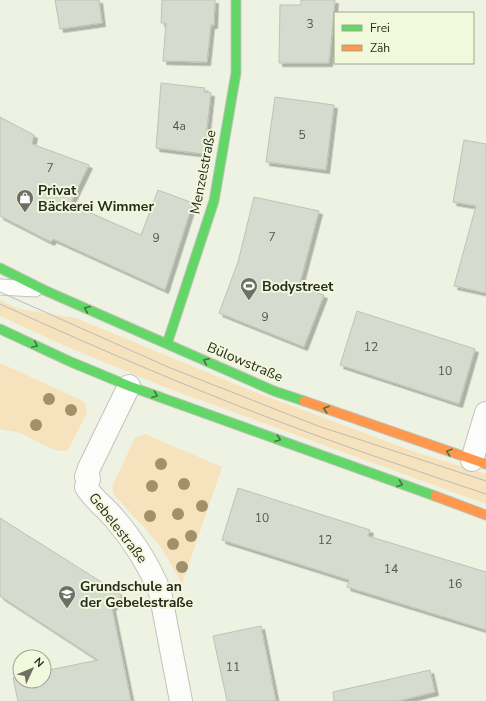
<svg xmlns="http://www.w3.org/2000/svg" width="486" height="701" font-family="'Nunito Sans',sans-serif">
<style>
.green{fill:#f6e2bc}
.building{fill:#d6dbcf;stroke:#bec3b7;filter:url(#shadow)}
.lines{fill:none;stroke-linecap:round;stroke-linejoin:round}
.lane-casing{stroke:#c1c4b8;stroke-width:17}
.street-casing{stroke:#c1c4b8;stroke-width:24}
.fast-casing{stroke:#c1c4b8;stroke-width:11}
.slow-casing{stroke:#c1c4b8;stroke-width:11}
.lane{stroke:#fcfdfb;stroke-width:15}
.street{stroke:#fcfdfb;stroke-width:22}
.fast{stroke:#63d668;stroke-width:9}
.slow{stroke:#ff974d;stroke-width:9}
.tram{stroke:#bbbcb8;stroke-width:1}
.tree{fill:#a1916a}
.oneway{stroke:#437740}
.labels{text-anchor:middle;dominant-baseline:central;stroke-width:4;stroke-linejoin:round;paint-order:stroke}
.number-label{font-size:12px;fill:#54564b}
.street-label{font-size:14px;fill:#282a1f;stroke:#f2f8dc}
.poi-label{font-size:14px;font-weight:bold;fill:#282a1f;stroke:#f2f8dc;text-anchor:start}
</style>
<defs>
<filter id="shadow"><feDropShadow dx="3.5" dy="3.5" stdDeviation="0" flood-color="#0004"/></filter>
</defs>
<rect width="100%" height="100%" fill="#eef2e2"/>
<path class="green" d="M0,300L19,309L76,318L247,389L415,452L486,474V504L167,388L63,345L0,316Z
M0,363L81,400L85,403L87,413L68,450C57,455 35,439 24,435C17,431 8,431 0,429Z
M145,434L222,467L182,584L163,550L145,528L114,495L112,487L135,438Z"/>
<path class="building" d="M55,0H99L102,23L60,29Z
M162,0H215L214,25H211L207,62L163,61L166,23H161Z
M301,0H335L329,63H279L280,5H301Z
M161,83L205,88L204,92L211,93L204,154L156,148Z
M275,97L334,105L326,170L266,162Z
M0,117L34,135L32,144L89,165L70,204L141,235L158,190L193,203L165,290L53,239L51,242L0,216Z
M464,140L486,144V293L454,286L476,206L453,202Z
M254,197L319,211L299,287L324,295L304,347L219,313L238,262Z
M357,311L475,349L459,404L340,365Z
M238,488L370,530L368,536L486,572V630L347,587L349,580L222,540Z
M0,518L122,595L112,608L131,701H18L13,678L20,676V681H44V671L98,660L0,596Z
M261,626L276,701H227L213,636Z
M430,670L435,692L398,701H334L333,692Z"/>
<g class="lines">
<defs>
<path id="lane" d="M0,287L35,289"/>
<path id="street" d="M129,386L89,468L86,477L89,479L86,487C93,499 105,507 114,518C133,540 149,565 160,592L181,701
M472,460L486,413"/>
<path id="fast" d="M0,268L44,290L274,391L304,401
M0,329L71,362L129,386L435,496
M167,344L214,201L236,73V0"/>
<path id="slow" d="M304,401L486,464
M435,496L486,515"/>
</defs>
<use href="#lane" class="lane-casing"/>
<use href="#street" class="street-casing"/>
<use href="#fast" class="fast-casing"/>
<use href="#slow" class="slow-casing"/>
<use href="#lane" class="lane"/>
<use href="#street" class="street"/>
<use href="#fast" class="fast"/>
<use href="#slow" class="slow"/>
<path class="tram" d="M0,292L168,367L318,426L486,481
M0,304C103,351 208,396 315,435C372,456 429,475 486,494"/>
</g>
<g class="tree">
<circle cx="49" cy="399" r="6"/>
<circle cx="71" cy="410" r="6"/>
<circle cx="36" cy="425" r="6"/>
<circle cx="161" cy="464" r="6"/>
<circle cx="184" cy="484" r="6"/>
<circle cx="152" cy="486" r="6"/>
<circle cx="202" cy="506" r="6"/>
<circle cx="178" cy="514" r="6"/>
<circle cx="150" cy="516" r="6"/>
<circle cx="191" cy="536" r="6"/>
<circle cx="173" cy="544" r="6"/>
<circle cx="182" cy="567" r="6"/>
</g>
<defs><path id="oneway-chevron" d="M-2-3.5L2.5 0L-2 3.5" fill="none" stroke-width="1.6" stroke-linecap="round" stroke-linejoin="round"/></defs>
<g class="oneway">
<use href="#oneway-chevron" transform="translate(87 309) rotate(-157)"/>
<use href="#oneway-chevron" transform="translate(35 345) rotate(25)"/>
<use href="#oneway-chevron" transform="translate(206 361) rotate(-156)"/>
<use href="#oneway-chevron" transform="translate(155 395) rotate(20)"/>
<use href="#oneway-chevron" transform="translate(326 409) rotate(-161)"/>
<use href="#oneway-chevron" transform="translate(278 439) rotate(20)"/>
<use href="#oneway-chevron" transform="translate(449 452) rotate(-161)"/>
<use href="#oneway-chevron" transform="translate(400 484) rotate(20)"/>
</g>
<defs>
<symbol id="shop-pin" viewBox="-11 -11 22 30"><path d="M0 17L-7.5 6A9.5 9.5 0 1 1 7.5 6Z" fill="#6d7063" stroke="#f2f8dc"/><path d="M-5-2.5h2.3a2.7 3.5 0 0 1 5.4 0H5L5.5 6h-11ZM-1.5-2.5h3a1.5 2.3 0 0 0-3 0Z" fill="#fff"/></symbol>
<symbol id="stadium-pin" viewBox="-11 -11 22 30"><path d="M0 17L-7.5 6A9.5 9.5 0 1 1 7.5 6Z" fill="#6d7063" stroke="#f2f8dc"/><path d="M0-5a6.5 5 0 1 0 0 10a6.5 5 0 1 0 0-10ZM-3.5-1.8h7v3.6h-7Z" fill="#fff"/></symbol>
<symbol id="school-pin" viewBox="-11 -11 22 30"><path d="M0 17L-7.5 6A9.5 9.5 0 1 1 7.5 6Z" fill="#6d7063" stroke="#f2f8dc"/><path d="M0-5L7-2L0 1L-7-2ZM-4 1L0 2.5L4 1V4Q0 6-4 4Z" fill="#fff"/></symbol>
</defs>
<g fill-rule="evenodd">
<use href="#shop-pin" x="15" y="188" width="20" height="27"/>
<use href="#stadium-pin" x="239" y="276" width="20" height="27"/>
<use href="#school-pin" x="57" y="584" width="20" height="27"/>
</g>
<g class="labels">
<g class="number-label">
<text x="310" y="24">3</text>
<text x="179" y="126">4a</text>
<text x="302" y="135">5</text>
<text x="50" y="168">7</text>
<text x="272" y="237">7</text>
<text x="156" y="238">9</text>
<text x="265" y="317">9</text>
<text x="371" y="347">12</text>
<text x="445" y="371">10</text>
<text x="262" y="518">10</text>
<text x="325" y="540">12</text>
<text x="391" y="569">14</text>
<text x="455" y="584">16</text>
<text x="233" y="667">11</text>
</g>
<g class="street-label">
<text transform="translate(203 172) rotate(-79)">Menzelstraße</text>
<text transform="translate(245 362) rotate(23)">Bülowstraße</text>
<text transform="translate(118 528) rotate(52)">Gebelestraße</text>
</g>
<g class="poi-label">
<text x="38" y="190">Privat<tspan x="38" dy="16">Bäckerei Wimmer</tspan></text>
<text x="262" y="286">Bodystreet</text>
<text x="80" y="586">Grundschule an<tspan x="80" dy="16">der Gebelestraße</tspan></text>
</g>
</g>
<rect x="334" y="12" width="140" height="52" fill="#f2f8dc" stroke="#a1a690"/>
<rect x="342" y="25" width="20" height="6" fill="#63d668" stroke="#a1a690"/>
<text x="370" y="32" font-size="12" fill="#282a1f">Frei</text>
<rect x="342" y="45" width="20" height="6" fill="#ff974d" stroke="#a1a690"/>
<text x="370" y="52" font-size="12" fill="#282a1f">Zäh</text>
<g transform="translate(32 669) rotate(46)"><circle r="19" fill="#f2f8dc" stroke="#a1a690"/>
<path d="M0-3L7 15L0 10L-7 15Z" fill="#6d7063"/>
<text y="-6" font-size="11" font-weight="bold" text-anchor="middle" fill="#282a1f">N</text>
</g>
</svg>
